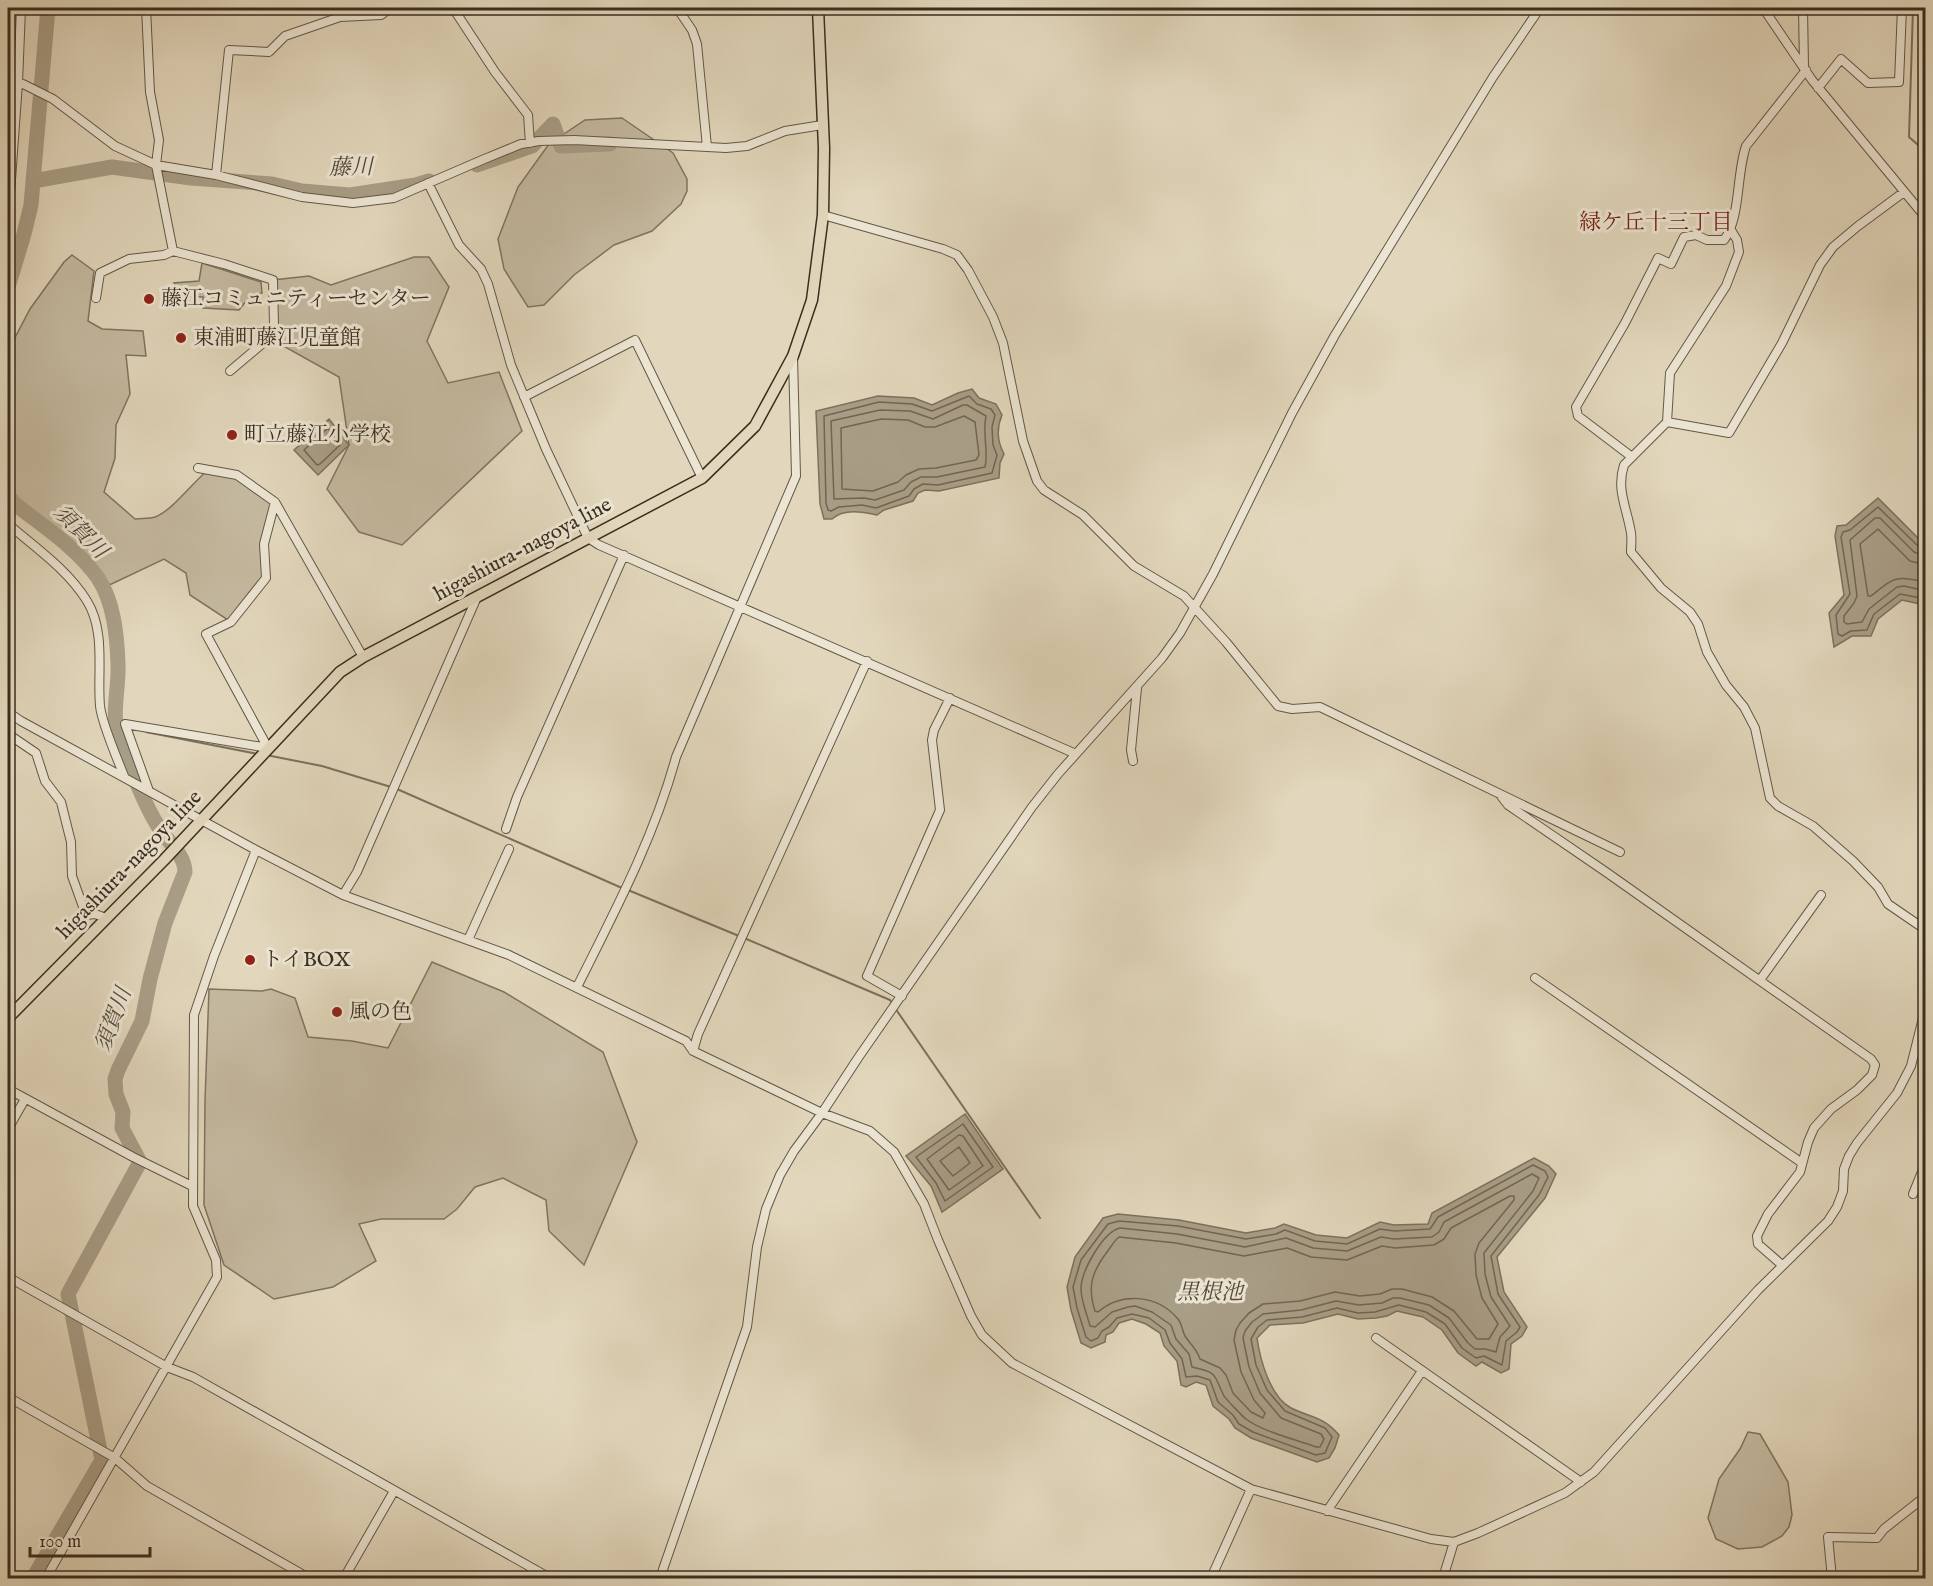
<svg xmlns="http://www.w3.org/2000/svg" width="1933" height="1586" font-family="'IM FELL English','Noto Serif JP',serif">
<style>
.green{fill:#c5baa1;stroke:#7f7460;stroke-width:1.5}
.water{fill:#a99e87;stroke:#7c715d;stroke-width:1.5}
.lines{fill:none;stroke-linecap:round;stroke-linejoin:round}
.shore{stroke:#716653;stroke-width:1.5}
.stream{stroke:#7c715d;stroke-width:2}
.river{stroke:#a99e87;stroke-width:15}
.minor-casing{stroke:#635846;stroke-width:10}
.major-casing{stroke:#392e1f;stroke-width:13}
.minor{stroke:#ece5d3;stroke-width:8}
.major{stroke:#e2d7bc;stroke-width:10}
.poi-dot{fill:#8f2418;stroke:#ece5d3;stroke-width:2}
.labels{text-anchor:middle;dominant-baseline:central;stroke-width:6;stroke-linejoin:round;paint-order:stroke}
.poi-label{font-size:21px;fill:#392e1f;stroke:#ece5d3;text-anchor:start}
.street-label{font-size:21px;fill:#392e1f;stroke:#ece5d3}
.water-label{font-size:22px;font-style:italic;fill:#554a39;stroke:#ece5d3}
.neighbourhood-label{font-size:22px;fill:#7a1f14;stroke:#ece5d3}
</style>
<rect width="100%" height="100%" fill="#e2d7bc"/>
<filter id="stains"><feTurbulence type="fractalNoise" baseFrequency=".00333" numOctaves="4"/><feColorMatrix values="0 0 0 0 .2 0 0 0 0 .09 0 0 0 0 .02 0 0 0 .5 -.17"/></filter>
<radialGradient id="worn" r=".72"><stop offset=".6" stop-color="#630" stop-opacity="0"/><stop offset="1" stop-color="#630" stop-opacity=".3"/></radialGradient>
<path class="green" d="M622,118L673,153L687,179V191L681,204L652,231L614,245L574,275L544,305L528,307L504,269L498,239L518,187L549,144L585,120Z
M72,255L94,271L88,321L102,329L143,331L146,356L126,355L130,394L116,425L115,458L104,492L135,519C141,518 149,519 155,517C173,510 191,484 207,471L237,475L275,502L265,544L266,578L231,622L190,595L186,573L164,559L103,588C89,570 76,554 59,539C41,523 21,511 8,491V351L30,309L64,262Z
M414,257H429L449,287L427,341L448,383L499,372L522,431L402,545L359,532L327,489L349,445L339,377L269,338L274,326L273,280L309,276L331,285Z
M202,263L261,282L262,293C251,294 246,301 239,310L203,308V297L182,296L174,283L199,281Z
M432,962L504,992L603,1052L637,1142L584,1265L549,1231L546,1200L503,1178L475,1187L457,1209L444,1219H381L359,1224L376,1261L333,1287L274,1299L224,1265L204,1205L205,1101L209,989L262,991L271,989L295,998L308,1037L352,1041L388,1048Z
M1748,1432L1760,1434L1788,1482L1792,1515L1789,1527L1782,1536L1762,1547L1738,1549L1716,1539L1708,1518L1719,1479L1740,1449Z"/>
<path class="water" d="M972,389L979,398L996,404L1002,415C996,429 997,441 1004,454L1000,463L999,478L939,491L925,490L918,493L913,501L884,510L877,515C863,512 844,508 832,519H824L820,504L816,411L878,396L914,398L932,405L958,393Z
M329,419L349,445L318,475L294,450Z
M1878,498L1925,545V605L1902,600L1878,619L1871,636H1852L1834,647L1829,613L1844,595L1835,536L1837,526L1846,525Z
M965,1114L1003,1169L942,1212L931,1186L906,1156Z
M1534,1158L1549,1166L1556,1174L1545,1198L1497,1257L1504,1292L1527,1327L1522,1336L1511,1344L1509,1369L1501,1373L1482,1362L1476,1366L1458,1353L1442,1330L1423,1317L1397,1311L1387,1316L1376,1318L1358,1319L1338,1314L1303,1323L1270,1325L1257,1338C1260,1359 1270,1397 1291,1408C1311,1418 1323,1416 1339,1435L1335,1448L1329,1458L1317,1462L1251,1438L1235,1428L1229,1419L1213,1406L1206,1385L1196,1382L1186,1387L1181,1385L1177,1361L1164,1346L1160,1333L1146,1324L1132,1319L1119,1323L1113,1332L1106,1335L1105,1342L1091,1348L1081,1343L1071,1310L1067,1287L1075,1257L1103,1218L1118,1214L1179,1220L1246,1233L1275,1228L1284,1224L1316,1235L1347,1238L1380,1222L1394,1225L1428,1224L1432,1213Z"/>
<g class="lines">
<path class="shore" d="M969,396L977,404L991,409L995,415L992,427L993,445L997,455L992,473L938,485L923,484L914,489L909,496L876,508L862,505L839,507L831,511L828,510L826,503L824,416L879,402L912,404L932,411Z
M963,405H967L986,416C982,434 989,451 985,467L937,477H921L911,482L904,490L875,500L864,498L834,499L831,421L880,410L910,411L933,419Z
M964,416L975,422L979,455L976,460L936,468L919,469L906,475L898,482L873,491L842,489L841,428L881,419L908,420L925,427H935Z
M327,429L330,430L340,445L320,464L317,465L304,450Z
M1926,548L1919,547L1878,507L1850,530L1843,532L1841,537L1850,594L1836,615L1838,634L1842,636L1851,631L1867,630L1874,614L1900,594L1926,599
M1926,556L1914,552L1880,518H1875L1850,540L1857,596L1854,603L1844,616V622L1847,624L1862,622L1869,609L1897,587L1904,586L1926,591
M1926,565L1910,561L1878,529L1860,544L1868,596H1871C1895,577 1895,575 1926,582
M963,1124L993,1167L945,1201L936,1183L916,1157Z
M959,1135L963,1136L983,1166L949,1190L927,1159Z
M959,1147L970,1163L953,1176L940,1161Z
M1533,1165L1545,1171L1548,1177L1539,1195L1491,1256L1498,1294L1520,1327L1517,1332L1506,1341L1502,1365L1484,1356L1476,1358L1462,1348L1445,1324L1426,1312L1399,1305L1375,1312L1358,1313L1337,1308L1302,1317L1267,1320L1258,1327L1251,1339L1256,1365L1267,1390L1285,1411L1325,1428L1332,1437L1325,1453L1316,1455L1253,1432L1239,1424L1233,1415L1218,1402L1210,1380L1197,1376L1186,1377L1182,1359L1170,1343L1165,1330L1149,1318L1132,1314L1117,1318L1109,1327L1102,1331L1098,1338L1091,1341L1086,1337L1077,1308L1073,1287L1081,1260L1108,1224L1119,1221L1178,1226L1246,1239L1276,1234L1285,1230L1315,1241L1347,1244L1380,1229L1394,1231L1430,1229L1438,1217Z
M1532,1174L1539,1178L1533,1191L1484,1253L1485,1274L1491,1297L1510,1326L1500,1337L1496,1352L1485,1349H1475L1468,1343L1449,1318L1429,1305L1400,1298H1393L1382,1303L1359,1305L1336,1301L1301,1310L1263,1314L1252,1322L1245,1331L1243,1338L1249,1367L1260,1393L1281,1418L1321,1434L1324,1439L1320,1447H1316C1297,1440 1261,1431 1246,1419C1244,1418 1225,1398 1224,1396C1213,1374 1219,1373 1192,1367L1189,1354L1176,1339L1171,1325L1152,1312L1135,1306L1128,1307L1112,1312L1095,1327L1090,1326C1087,1314 1081,1301 1081,1289C1081,1271 1103,1232 1120,1228L1177,1234L1245,1247L1286,1238L1313,1248L1347,1251L1381,1237L1394,1239L1432,1237L1439,1232L1444,1222Z
M1510,1196H1514V1200L1479,1243L1475,1254L1476,1275L1482,1298L1498,1324L1489,1339H1477L1454,1311L1432,1297L1402,1289H1392L1380,1294L1360,1296L1335,1292L1300,1301L1263,1304L1249,1313L1240,1323L1236,1330L1234,1340L1241,1372L1254,1400L1265,1413L1263,1418L1251,1412L1233,1393L1226,1375L1220,1368L1200,1359C1197,1349 1190,1344 1185,1336C1182,1330 1182,1324 1178,1319C1157,1294 1121,1292 1098,1312L1095,1311C1087,1286 1092,1272 1107,1252C1111,1247 1114,1241 1119,1237L1176,1243L1244,1256L1287,1248L1311,1257L1347,1260L1382,1246L1395,1248L1434,1245L1444,1239L1451,1228Z"/>
<path class="stream" d="M1913,8L1909,137L1926,152
M114,716L124,721
M146,732L258,754
M266,755L322,766L391,787
M397,789L622,888
M628,890L739,936
M744,938L890,1000L892,1003
M895,1008L1040,1218"/>
<path class="river" d="M477,165L532,146L553,124L561,146L610,144
M33,181L112,167L191,178L272,184L302,191L350,195L416,185L429,181
M8,287L24,234L31,205L48,8
M8,495L15,504C44,527 77,548 98,578C114,602 117,636 118,664C119,685 113,707 116,728C127,758 144,807 162,832C170,844 185,856 185,872L165,923L150,979L142,1021L118,1070L115,1079L116,1094L123,1112L122,1128L140,1162L68,1294L102,1460L33,1578"/>
<defs>
<path id="minor" d="M146,8L150,92L159,140L156,165L173,251L224,264L273,280L274,326L269,338L230,371
M453,8L495,72L528,115L530,143
M677,8L692,30L697,44L707,147
M1763,8L1812,80L1926,218
M1803,8L1804,67
M8,85L23,84L53,99L115,146L156,165L216,175L302,197L353,203L394,198L482,160L521,144L539,141L574,140L726,148L747,146L785,131L822,125
M1818,88L1841,59L1868,83L1899,82L1902,8
M216,175L229,50L269,52L285,36L340,17L381,15L390,8
M428,183L459,245L481,269L488,284L511,365L546,449L588,538L599,545L1076,754
M823,215L943,249L957,255L968,270L993,317L1003,343L1023,441L1037,481L1044,490L1083,515L1134,566L1184,596L1226,642L1278,706L1292,709L1320,707L1620,852
M8,221L18,83L21,8
M1731,230L1737,240L1739,252L1726,286L1670,373L1667,422L1624,465C1616,490 1627,508 1631,533C1632,539 1631,546 1631,552L1661,588L1690,612L1698,624L1707,652L1726,685L1744,707L1755,728L1770,798L1778,806L1813,826L1853,861L1878,887L1888,904L1926,930
M96,298L100,273L129,259L164,255L173,251
M524,397L635,340L702,478
M1667,422L1729,433L1782,343L1820,265L1833,247L1858,226L1904,192
M1632,457L1578,416L1576,407L1625,323L1658,258L1671,264L1684,237L1696,235L1707,240H1724C1741,217 1736,175 1746,146L1806,70
M198,468L237,475L275,502L363,657
M8,524C36,548 68,570 87,601C106,632 97,672 100,706C102,724 117,758 124,776
M8,712L21,721L256,850L343,895L509,955L686,1041L693,1051L822,1113L870,1131L894,1152L924,1204L938,1240L971,1316L982,1335L1012,1363L1251,1489L1431,1539L1454,1542L1478,1533L1565,1493L1594,1472L1758,1290L1828,1221L1837,1207L1843,1191L1844,1169L1849,1156L1857,1143L1897,1093L1911,1066L1926,1006
M8,734L36,753L45,781L61,802L71,842L72,876L86,915L95,914L106,918
M268,748L206,634L231,622L266,578L264,544L275,502
M1133,761L1131,750L1137,688
M149,791L125,724L268,748
M1501,796L1508,805L1606,872L1871,1059L1875,1065L1872,1075L1857,1090L1831,1109L1814,1128L1808,1142L1800,1172L1768,1214L1757,1236L1758,1244L1782,1265
M506,829L517,797L624,555
M343,895L357,872L477,597
M8,933V940
M468,940L509,849
M1535,978L1802,1163
M1760,980L1821,895
M577,987C614,913 654,838 676,757L796,476L793,356
M902,996L867,976L940,810L932,740L934,730L950,698
M693,1051L698,1034L867,661
M8,1089L133,1157L192,1186
M8,1129L25,1099
M1913,1194L1926,1162
M8,1277L167,1367L193,1377L550,1578
M1376,1338L1581,1482
M8,1397L115,1458L147,1486L309,1578
M1327,1511L1422,1371
M46,1578L217,1277L216,1260L193,1206L194,1015L214,956L256,850
M344,1578L394,1491
M660,1578L747,1327L757,1247L766,1209L780,1175L794,1151L822,1113L858,1058L1032,807L1058,774L1162,658L1180,633L1213,574L1292,413L1335,335L1493,77L1540,8
M1211,1578L1251,1489
M1443,1578L1454,1542
M1832,1578L1828,1537L1877,1538L1884,1529L1926,1496"/>
<path id="major" d="M8,1018L164,860L340,672L363,657L702,478L755,426L793,356L812,300L823,215L824,148L818,8"/>
</defs>
<use href="#minor" class="minor-casing"/>
<use href="#major" class="major-casing"/>
<use href="#minor" class="minor"/>
<use href="#major" class="major"/>
</g>
<g class="poi-dot">
<circle cx="149" cy="299" r="6"/>
<circle cx="181" cy="338" r="6"/>
<circle cx="232" cy="435" r="6"/>
<circle cx="250" cy="960" r="6"/>
<circle cx="337" cy="1012" r="6"/>
</g>
<g class="labels">
<g class="poi-label">
<text x="161" y="299">藤江コミュニティーセンター</text>
<text x="193" y="338">東浦町藤江児童館</text>
<text x="244" y="435">町立藤江小学校</text>
<text x="262" y="960">トイBOX</text>
<text x="349" y="1012">風の色</text>
</g>
<g class="street-label">
<text transform="translate(523 550) rotate(-28)">higashiura-nagoya line</text>
<text transform="translate(130 865) rotate(-46)">higashiura-nagoya line</text>
</g>
<g class="water-label">
<text transform="translate(351 168) rotate(-1)">藤川</text>
<text transform="translate(80 532) rotate(45)">須賀川</text>
<text transform="translate(114 1020) rotate(-70)">須賀川</text>
<text x="1210" y="1293">黒根池</text>
</g>
<g class="neighbourhood-label">
<text x="1656" y="223">緑ケ丘十三丁目</text>
</g>
</g>
<rect width="1933" height="1586" fill="none" stroke="#e2d7bc" stroke-width="30"/>
<rect x="9" y="9" width="1915" height="1568" fill="none" stroke="#392e1f" stroke-width="3"/>
<rect x="15" y="15" width="1903" height="1556" fill="none" stroke="#392e1f" stroke-width="1.5"/>
<path d="M30 1547v9h120v-9" fill="none" stroke="#392e1f" stroke-width="3"/>
<text x="39" y="1547" font-size="18" fill="#392e1f" stroke="#ece5d3" stroke-width="4.5" paint-order="stroke">100 m</text>
<rect width="100%" height="100%" filter="url(#stains)"/>
<rect width="100%" height="100%" fill="url(#worn)"/>
</svg>
